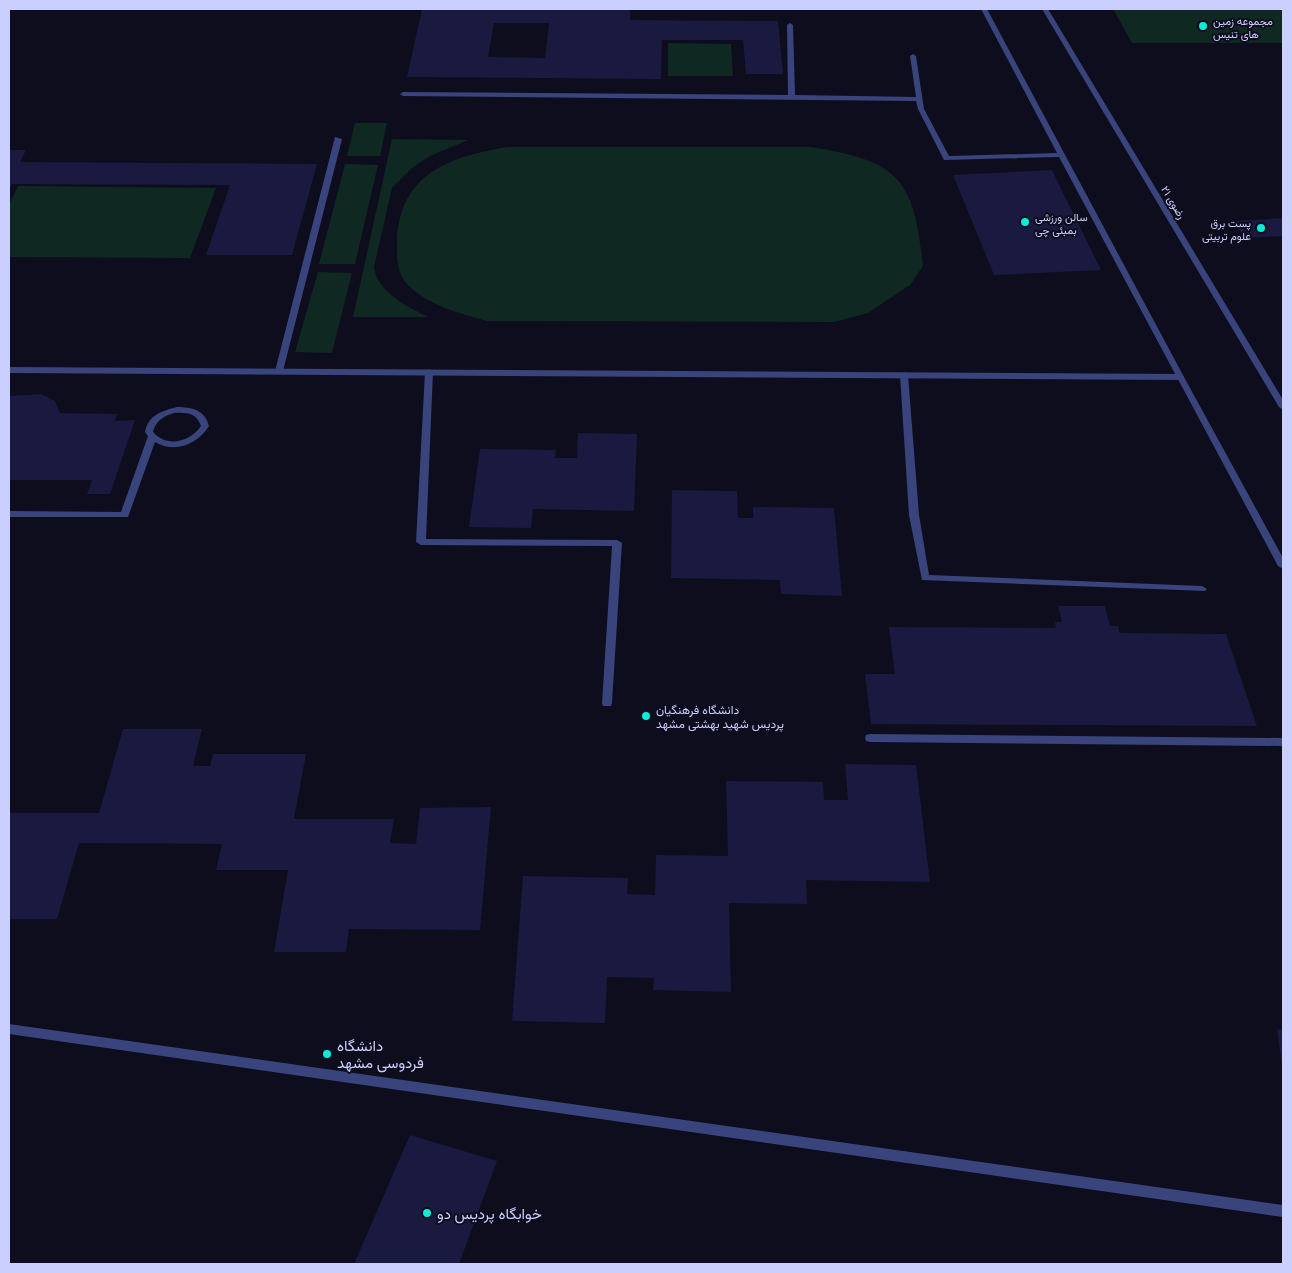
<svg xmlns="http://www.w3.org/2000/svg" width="1292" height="1273" font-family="'Golos Text',Vazirmatn,sans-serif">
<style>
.green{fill:#102822}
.building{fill:#1a193f;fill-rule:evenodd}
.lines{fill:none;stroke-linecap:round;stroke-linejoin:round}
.lane{fill:#39447c;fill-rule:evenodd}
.street{fill:#39447c;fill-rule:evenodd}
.poi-dot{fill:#07eed8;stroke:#0d0d1e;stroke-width:2}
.labels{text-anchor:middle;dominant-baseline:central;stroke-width:4;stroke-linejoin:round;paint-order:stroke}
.far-poi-label{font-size:11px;fill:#cbcffe;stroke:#0d0d1e;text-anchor:start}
.far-street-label{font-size:11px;fill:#cbcffe;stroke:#0d0d1e}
.poi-label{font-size:12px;fill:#cbcffe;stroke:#0d0d1e;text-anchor:start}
.near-poi-label{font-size:15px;fill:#cbcffe;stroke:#0d0d1e;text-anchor:start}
</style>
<rect width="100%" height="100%" fill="#0d0d1e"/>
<path class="green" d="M1113,9H1283V43H1132Z
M668,43L731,44L733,76H668Z
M355,123H387L380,156H347Z
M392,139L468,140L430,156L412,168L392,188L374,267C377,292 408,307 428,317H353Z
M507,147H811C898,161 914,177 923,266L910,285L868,313L834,322L487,321C459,313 429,306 408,285C396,272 397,258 397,242C399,174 449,157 507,147Z
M345,164L378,165L355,264H319Z
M18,186L216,188L190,258L9,257V205Z
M318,272L352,273L332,353L295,352Z"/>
<path class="building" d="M422,9H630V20L778,21L783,74H746L743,40H662L661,79L407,77ZM494,23H549L545,58L488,57Z
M9,150H26L20,162L317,164L292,255H206L230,185L12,184L9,191Z
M1052,170L1101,270L994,275L953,175Z
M1283,218V236L1244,238L1234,221Z
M41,394L55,401L60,413L117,414L115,421L135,420L110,494H87L92,480H9V396Z
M578,433L637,434L634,511L533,509L531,528L469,527L480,449L556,450L555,458H577Z
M672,490L737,491L738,518H753V507L834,508L842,596L781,594L780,580L671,578Z
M1058,606H1105L1110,626H1118L1120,633L1226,634L1257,726L871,724L865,674H895L889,627L1056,628L1055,622H1062Z
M123,729H202L193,766H210L213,754H306L294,819H394L390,843L416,844L420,808L491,807L480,930L349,929L346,952H274L288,870H216L222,844L79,843L57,919H9V813H99Z
M845,764L916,765L930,882L806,880L807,904L729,903L731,992L653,990L654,978L607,977L605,1023L512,1021L523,876L628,878L627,894L655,895L656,855L728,856L726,781L823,782L824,800H848Z
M1277,1029L1283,1030V1066H1282Z
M410,1135L497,1161L459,1264H354Z"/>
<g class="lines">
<path class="lane" d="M981,9H987L1184,377L1283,558V569L1278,566L1059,157L944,160L918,109L916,101L403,96L400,94L403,92L788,95L787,25L790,23L793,25L795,95L916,97L910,56L913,54L916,56L924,109L949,156L1057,153Z
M1042,9H1048L1283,400V410L1279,407Z
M335,137L342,139L283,371L279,374L275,371Z
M429,369L433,372L426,539L617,540L622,543L612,703L611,706H603L602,703L612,546L421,545L416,542L425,372Z
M904,372L908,375L919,515L929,575L1202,586L1207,589L1205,591L922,580L909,515L900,375Z
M177,407C192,407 205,410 209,426C198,444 175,454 155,442L128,517H9V511L121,512L148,436L145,432C148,415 162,411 177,407ZM174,413C186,412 197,413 201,426C190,442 167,448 153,432C156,420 164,416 174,413Z
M870,734L1283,738V746L870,742L866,741L865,738L866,735Z
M9,1024L1283,1205V1217L9,1034Z"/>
<path class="street" d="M9,367L1180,374L1184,377L1180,380L9,373Z"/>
</g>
<g class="poi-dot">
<circle cx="1203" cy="26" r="5"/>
<circle cx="1025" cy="222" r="5"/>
<circle cx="1261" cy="228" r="5"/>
<circle cx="646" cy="716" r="5"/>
<circle cx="327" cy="1054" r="5"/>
<circle cx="427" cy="1213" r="5"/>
</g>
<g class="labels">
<g class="far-poi-label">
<text x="1213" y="20">مجموعه زمین<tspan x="1213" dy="13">های تنیس</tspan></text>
<text x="1035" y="216">سالن ورزشی<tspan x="1035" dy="13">بمبئی چی</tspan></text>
<text x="1251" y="222" text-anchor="end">پست برق<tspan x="1251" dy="13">علوم تربیتی</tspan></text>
</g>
<g class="far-street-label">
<text transform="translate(1174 202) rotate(59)">رضوی ۲۱</text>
</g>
<g class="poi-label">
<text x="656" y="709">دانشگاه فرهنگیان<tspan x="656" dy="14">پردیس شهید بهشتی مشهد</tspan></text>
</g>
<g class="near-poi-label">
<text x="337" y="1045">دانشگاه<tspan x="337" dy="17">فردوسی مشهد</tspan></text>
<text x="437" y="1213">خوابگاه پردیس دو</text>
</g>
</g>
<rect width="1292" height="1273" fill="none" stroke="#cbcffe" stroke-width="20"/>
</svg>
